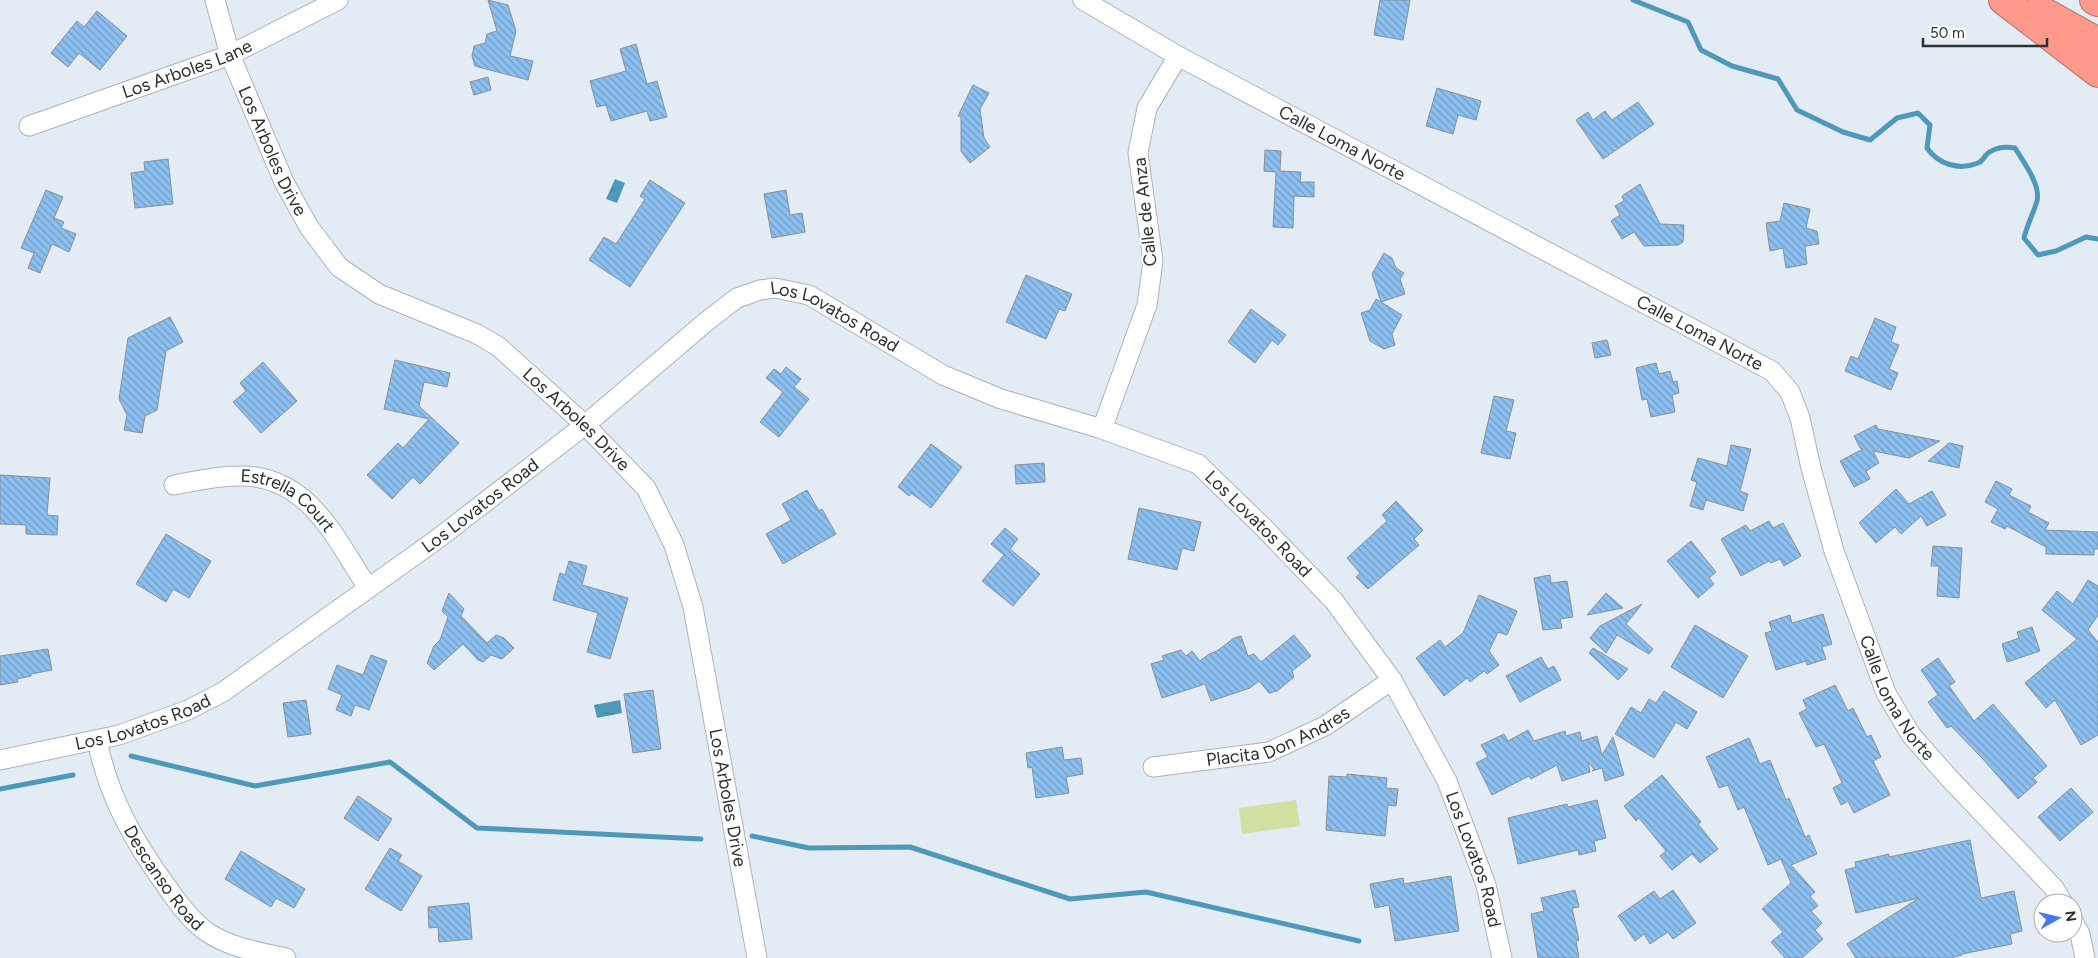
<svg xmlns="http://www.w3.org/2000/svg" width="2098" height="958" font-family="Figtree,sans-serif">
<style>
.garden{fill:#d3e0a4}
.water{fill:url(#water-ripples)}
.lines{fill:none;stroke-linecap:round;stroke-linejoin:round}
.stream{stroke:#4e99ba;stroke-width:5}
.building{fill:url(#building-back-hatch);stroke:#889098}
.minor-casing{stroke:#abb3bc;stroke-width:21}
.motorway-casing{stroke:#b5746c;stroke-width:30}
.minor{stroke:#fff;stroke-width:19}
.motorway{stroke:#ff998b;stroke-width:28}
.labels{text-anchor:middle;dominant-baseline:central;stroke-width:4;stroke-linejoin:round;paint-order:stroke}
.street-label{font-size:18px;fill:#2c3033;stroke:#fff}
</style>
<defs>
<pattern id="water-ripples" width="26" height="14" patternUnits="userSpaceOnUse" patternTransform="scale(1.25)"><rect width="26" height="14" fill="#4e99ba"/><path d="M2 4q2-2 4 0t4 0M15 11q2-2 4 0t4 0" fill="none" stroke="#417d98"/></pattern>
<pattern id="building-back-hatch" width="6" height="6" patternUnits="userSpaceOnUse" patternTransform="scale(1.25)"><rect width="6" height="6" fill="#8bc0f1"/><path d="M-1 5l2 2M0 0l6 6M5-1l2 2" fill="none" stroke="#729cc4"/></pattern>
</defs>
<rect width="100%" height="100%" fill="#e3ecf4"/>
<path class="garden" d="M1296,800L1300,826L1242,834L1239,808Z"/>
<path class="water" d="M615,179L625,183L617,203L606,199Z
M620,700L622,713L597,718L594,705Z"/>
<g class="lines">
<path class="stream" d="M1633,0L1688,22L1701,50L1732,66L1778,79L1797,110L1843,132L1870,140L1897,118L1918,113L1930,125L1927,148C1938,164 1959,171 1978,163C1981,162 1984,158 1986,155C1994,147 2004,146 2015,148C2023,161 2041,185 2037,201C2033,214 2027,225 2024,238L2038,255L2056,251L2086,237L2098,239
M131,756L255,786L390,762L477,828L701,839
M0,789L73,775
M752,836L809,848L910,847L1070,899L1146,892L1359,941"/>
</g>
<path class="building" d="M488,0L508,5L516,31L510,56L533,61L528,80L475,66L472,56L474,46L485,43L487,34L497,31Z
M1380,0H1410L1403,40L1374,35Z
M97,11L127,36L100,70L79,53L68,67L51,53L77,21L84,27Z
M636,44L647,84L657,81L667,117L650,121L647,111L611,121L606,105L597,107L590,81L626,71L620,49Z
M488,77L491,90L474,95L470,82Z
M973,85L989,93L980,109L984,138L990,147L970,163L961,151V117L958,116Z
M1437,88L1481,101L1476,120L1458,115L1453,134L1426,126Z
M1638,102L1654,124L1603,159L1576,120L1588,112L1593,120L1605,111L1612,120Z
M1265,150L1281,151L1280,171L1301,172L1300,182H1314V197L1294,196L1293,228L1273,227L1276,172L1264,171Z
M168,159L173,204L135,208L131,173L145,171L144,162Z
M650,180L685,203L630,287L589,260L604,237L616,244L645,199L640,196Z
M1640,184L1660,224L1684,225L1683,242L1678,245L1644,246L1634,232L1622,239L1611,221L1620,215L1615,206L1624,201L1622,196Z
M46,190L63,197L54,218L64,222L61,228L76,234L69,252L52,244L40,273L28,268L34,253L21,248Z
M786,190L790,215L802,213L805,232L772,238L764,194Z
M1784,203L1810,209L1806,228L1817,231L1819,244L1805,246L1807,264L1786,268L1783,248L1770,251L1766,223L1780,221Z
M1384,253L1392,258L1396,268L1404,273L1400,279L1405,294L1381,302L1372,274Z
M1026,275L1072,294L1065,311L1059,309L1046,339L1006,322Z
M1376,299L1402,315L1392,334L1395,345L1384,349L1370,341L1361,313L1370,310Z
M1251,309L1286,335L1278,345L1272,340L1255,363L1228,342Z
M170,317L183,342L166,351L157,410L145,416L142,433L124,430L127,415L119,399L128,338Z
M1875,318L1896,327L1891,342L1899,345L1889,369L1898,373L1891,390L1845,371L1851,356L1858,359Z
M1607,340L1611,355L1595,358L1592,343Z
M395,360L450,373L447,387L424,382L419,406L459,443L420,484L413,477L392,499L367,475L398,443L403,448L429,419L384,409Z
M263,362L297,401L261,433L233,402L246,391L240,383Z
M1656,363L1659,374L1670,371L1673,382L1677,381L1679,393L1672,395L1675,412L1651,417L1647,399L1642,400L1636,368Z
M786,367L801,379L794,387L809,399L779,437L760,422L783,392L766,378L774,369L781,374Z
M1494,396L1514,400L1506,431L1516,433L1510,459L1481,453Z
M1876,425L1878,429L1940,441L1909,458L1873,451L1879,463L1866,471L1870,479L1854,487L1840,461L1863,449L1860,448L1854,436Z
M1949,443L1963,446L1959,468L1928,461Z
M931,444L962,467L931,508L911,493L909,496L898,487Z
M1731,445L1751,449L1740,491L1748,494L1743,511L1706,500L1703,510L1690,506L1697,482L1691,480L1698,458L1727,466Z
M1044,463L1045,482L1016,484L1015,465Z
M0,475L50,478L47,515L58,516L57,535L26,534V525L0,524Z
M1996,481L2012,489L2009,495L2031,506L2028,512L2049,523L2045,530L2098,532V549H2094V555L2046,554V547L2007,526L2005,529L1991,522L1998,509L1985,502Z
M1896,489L1909,504L1932,491L1946,515L1927,526L1921,516L1901,534L1895,527L1876,543L1859,523Z
M807,490L819,511L822,509L836,534L783,564L766,534L791,520L782,504Z
M1396,501L1423,530L1414,539L1419,545L1368,589L1356,577L1360,573L1347,558L1387,521L1382,515Z
M1139,508L1201,522L1194,551L1182,548L1177,570L1128,559Z
M1769,521L1773,528L1783,523L1801,556L1784,566L1780,559L1771,563L1769,561L1741,576L1721,539L1746,525L1750,531Z
M1005,528L1018,539L1010,549L1040,574L1013,606L982,581L1004,555L991,544Z
M166,534L211,561L189,598L173,589L166,602L136,584Z
M1691,541L1716,572L1709,578L1714,584L1698,598L1667,561Z
M1933,546L1962,548L1959,598L1937,596L1939,566H1931Z
M569,561L587,566L582,585L628,598L610,659L587,652L598,613L553,600L560,573L565,575Z
M1550,575L1551,583L1567,581L1573,617L1560,619L1562,628L1543,630L1534,578Z
M2088,580L2098,586V615L2088,630L2098,642V735L2081,745L2055,700L2046,708L2025,683L2077,639L2042,610L2057,591L2073,604Z
M449,593L464,609L461,616L487,643L496,635L504,638L514,648L502,659L491,655L483,662L478,660L463,644L434,670L427,663L434,646L440,640L448,617L442,611Z
M1606,593L1623,608L1587,615Z
M1479,595L1517,611L1507,635L1498,632L1489,651L1499,665L1487,674L1484,671L1470,682L1467,678L1444,696L1416,658L1440,640L1445,647L1463,633Z
M1642,604L1626,624L1653,649L1649,654L1617,635L1606,653L1590,638L1600,626Z
M1823,614L1832,644L1822,647L1826,659L1807,665L1806,661L1776,670L1765,633L1772,631L1769,622L1790,615L1792,623Z
M1695,625L1748,656L1723,698L1671,667Z
M2032,627L2040,651L2007,662L2002,644L2019,638L2017,632Z
M1294,635L1311,656L1292,671L1294,677L1277,691L1269,693L1259,681L1250,688L1211,701L1205,684L1162,698L1151,664L1164,660L1162,656L1181,650L1186,656L1192,651L1200,661L1209,654L1217,651L1234,638L1241,636L1248,656L1254,654L1261,662Z
M1593,648L1628,669L1618,680L1589,653Z
M48,649L52,670L31,674V676L17,679L18,682L0,685V656Z
M371,655L387,661L369,710L355,705L351,716L336,710L342,695L328,689L337,665L363,675Z
M1541,657L1548,669L1554,666L1561,680L1520,702L1506,676Z
M1938,658L1955,682L1949,686L1974,721L1993,704L2047,766L2033,778L2037,782L2018,799L1982,758L1951,726L1947,728L1928,702L1938,695L1921,670Z
M1835,685L1848,711L1853,708L1867,737L1871,735L1881,757L1873,761L1890,795L1854,813L1848,801L1841,805L1833,788L1842,783L1836,769L1824,744L1816,747L1799,713L1807,709L1803,700Z
M653,690L661,749L633,753L624,694Z
M1664,691L1697,712L1687,729L1676,722L1654,758L1615,734L1631,707L1641,713L1649,699L1656,703Z
M306,700L311,734L288,737L283,703Z
M1528,730L1534,741L1565,731L1566,736L1580,732L1582,741L1597,736L1602,755L1613,737L1624,775L1605,781L1602,768L1592,771L1594,769L1588,762L1590,772L1562,781L1557,765L1531,779L1529,776L1492,795L1476,763L1488,757L1481,745L1504,734L1508,741Z
M1749,738L1760,764L1770,760L1786,800L1789,798L1805,837L1809,835L1817,854L1791,865L1815,892L1810,896L1818,906L1811,911L1822,923L1815,930L1823,939L1802,958H1785L1771,942L1783,932L1762,909L1791,883L1781,859L1768,865L1744,807L1738,810L1728,785L1719,788L1706,757Z
M1062,747L1064,760L1081,758L1083,774L1066,777L1069,793L1036,798L1032,767L1028,768L1026,753Z
M1347,774L1387,778L1386,788L1398,789L1396,806L1388,805L1385,836L1326,830L1329,776L1347,777Z
M1662,775L1701,822L1698,824L1718,849L1700,863L1692,854L1672,870L1660,856L1666,851L1639,818L1636,821L1624,806Z
M2071,788L2093,812L2060,841L2038,817Z
M358,796L392,819L378,841L344,818Z
M1597,800L1606,838L1594,841L1596,851L1579,855L1578,850L1518,864L1508,818L1567,804L1568,807Z
M1970,840L1981,898L2014,891L2022,931L2010,934L2012,944L1962,954V955L1951,958H1856L1847,944L1919,898L1856,913L1845,870L1856,867L1855,862L1889,854V857Z
M390,848L402,855L398,861L422,876L401,911L365,889Z
M241,851L305,889L294,908L276,898L271,907L225,879Z
M1451,876L1459,931L1395,941L1389,905L1375,908L1370,884L1403,878L1404,884Z
M1575,890L1579,907L1572,908L1579,940L1576,941L1579,958H1538L1531,914L1544,911L1541,898Z
M1673,890L1696,923L1673,939L1668,932L1650,944L1644,934L1635,941L1618,916L1654,891L1660,899Z
M469,903L472,939L439,942L438,927L429,928L428,907Z"/>
<g class="lines">
<defs>
<g id="minor">
<path id="s1" d="M215,0L230,55L284,182L309,227L339,267L379,294L477,334L499,347L585,425L646,488L674,545L693,607L757,958"/>
<path id="s2" d="M1083,0L1178,56L1772,371L1790,392L1800,418L1811,468L1834,551L1886,693L1911,735L1950,779L2054,888L2063,903"/>
<path id="s3" d="M29,126L230,55L338,0"/>
<path d="M1102,429L1147,305L1153,261L1138,153L1147,108L1178,56"/>
<path id="s4" d="M174,485C195,481 217,476 238,476C308,474 335,538 368,588"/>
<path id="s5" d="M97,740C108,796 134,842 167,887C178,903 191,921 207,932C230,948 260,952 286,958"/>
<path id="s6" d="M0,760L119,735L188,710L223,692L436,540L585,425L707,321L737,298L760,290L775,288L809,295L943,375L1001,399L1102,429L1198,464L1266,530L1334,601L1392,680L1447,781L1486,885L1502,958"/>
<path id="s7" d="M1153,767L1269,752L1325,726L1392,680"/>
<path d="M2073,921L2080,934L2085,958"/>
</g>
<path id="motorway" d="M2003,0L2098,73
M2094,0L2098,2
M2039,9L2098,42"/>
</defs>
<use href="#minor" class="minor-casing"/>
<use href="#motorway" class="motorway-casing"/>
<use href="#minor" class="minor"/>
<use href="#motorway" class="motorway"/>
</g>
<g class="labels">
<g class="street-label">
<text stroke="none"><textPath href="#s3" startOffset="168">Los Arboles Lane</textPath></text>
<text stroke="none"><textPath href="#s2" startOffset="296">Calle Loma Norte</textPath></text>
<text stroke="none"><textPath href="#s1" startOffset="162">Los Arboles Drive</textPath></text>
<text transform="translate(1145 212) rotate(-96)">Calle de Anza</text>
<text stroke="none"><textPath href="#s6" startOffset="988">Los Lovatos Road</textPath></text>
<text stroke="none"><textPath href="#s2" startOffset="701">Calle Loma Norte</textPath></text>
<text stroke="none"><textPath href="#s1" startOffset="582">Los Arboles Drive</textPath></text>
<text stroke="none"><textPath href="#s6" startOffset="552">Los Lovatos Road</textPath></text>
<text stroke="none"><textPath href="#s4" startOffset="122">Estrella Court</textPath></text>
<text stroke="none"><textPath href="#s6" startOffset="1468">Los Lovatos Road</textPath></text>
<text stroke="none"><textPath href="#s2" startOffset="1136">Calle Loma Norte</textPath></text>
<text stroke="none"><textPath href="#s6" startOffset="148">Los Lovatos Road</textPath></text>
<text stroke="none"><textPath href="#s7" startOffset="130">Placita Don Andres</textPath></text>
<text stroke="none"><textPath href="#s1" startOffset="1002">Los Arboles Drive</textPath></text>
<text stroke="none"><textPath href="#s6" startOffset="1872">Los Lovatos Road</textPath></text>
<text stroke="none"><textPath href="#s5" startOffset="155">Descanso Road</textPath></text>
</g>
</g>
<g transform="translate(2058 918) rotate(82)"><circle r="24" fill="#ffffff" stroke="#abacad"/>
<path d="M0-4L9 19L0 12L-9 19Z" fill="#4978ea"/>
<text y="-8" font-size="14" font-weight="bold" text-anchor="middle" fill="#2c3033">N</text>
</g>
<path d="M1923 38v8h124v-8" fill="none" stroke="#2c3033" stroke-width="2.5"/>
<text x="1930" y="38" font-size="15" fill="#2c3033" stroke="#ffffff" stroke-width="4" paint-order="stroke">50 m</text>
</svg>
